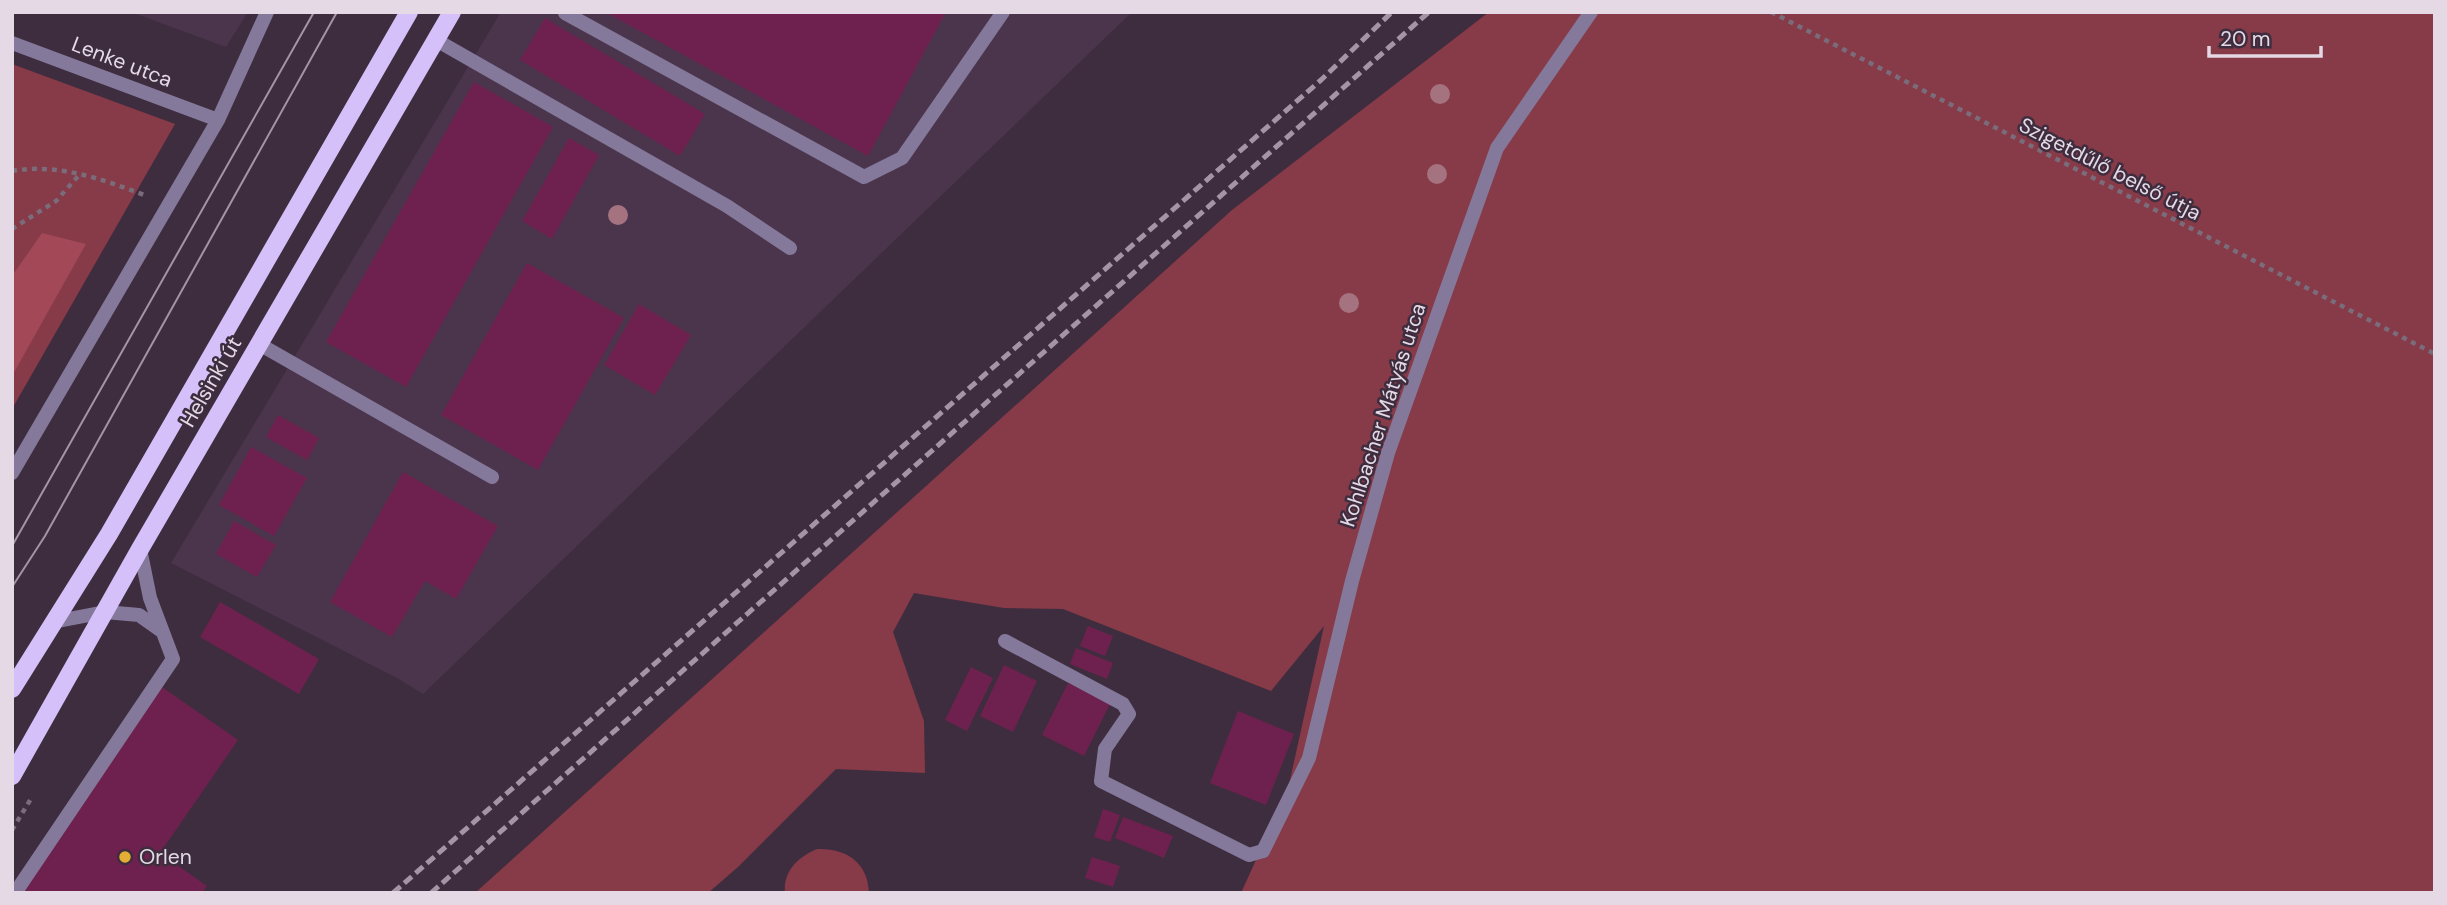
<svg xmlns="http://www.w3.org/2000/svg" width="2447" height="905" font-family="'DM Sans',sans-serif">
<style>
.built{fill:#4b354c}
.green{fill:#873a47}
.forest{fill:#a24857}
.building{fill:#6e214e}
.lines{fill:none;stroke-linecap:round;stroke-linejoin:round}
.path{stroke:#7a6c7b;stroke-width:4.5;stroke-dasharray:5 5;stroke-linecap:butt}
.service{stroke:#85799b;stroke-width:14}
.minor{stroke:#85799b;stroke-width:14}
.primary{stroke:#d5c0f9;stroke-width:18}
.tram{stroke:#a395a4;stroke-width:2}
.rail{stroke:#a395a4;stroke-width:5;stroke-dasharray:10 5;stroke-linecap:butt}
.tree{fill:#a57380}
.poi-dot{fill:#e4ad35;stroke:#3e2d3f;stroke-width:2.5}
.labels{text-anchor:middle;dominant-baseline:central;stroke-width:5;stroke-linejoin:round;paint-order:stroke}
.street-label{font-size:21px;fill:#e4d9e5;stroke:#3e2d3f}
.poi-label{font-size:21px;fill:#e4d9e5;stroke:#3e2d3f;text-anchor:start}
</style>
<rect width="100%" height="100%" fill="#3e2d3f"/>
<path class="built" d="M131,12H248L226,47Z
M501,12H1132L423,694L397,678L171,563Z"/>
<path class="green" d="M1489,12H2435V893H1241L1288,789L1324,626L1271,691L1063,609L1004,608L914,593L893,632L924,721L925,773L836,769L738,867L708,893H475L1232,210Z
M12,64L175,124L12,409Z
M817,849C846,848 868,862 869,893H785C783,871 798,857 817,849Z"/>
<path class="forest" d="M42,233L86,244L12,376V276Z"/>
<path class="building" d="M605,12H946L868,156Z
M545,18L705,114L680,156L520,60Z
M474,82L553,127L406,387L326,342Z
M569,138L599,155L552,239L522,221Z
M527,263L624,318L538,470L441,415Z
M639,304L691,335L655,395L604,365Z
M278,415L319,438L307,460L266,437Z
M251,447L307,478L274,536L219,505Z
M403,472L498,526L456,599L425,581L392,637L330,602Z
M234,521L276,545L257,577L216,554Z
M220,602L319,659L299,694L200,637Z
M1088,626L1113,636L1105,656L1080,646Z
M1076,648L1113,663L1107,679L1070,664Z
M1004,665L1037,681L1013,732L980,716Z
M971,667L993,678L967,731L945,720Z
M1068,683L1110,704L1084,756L1042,735Z
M162,687L238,740L160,853L207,886L202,893H22Z
M1238,711L1294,734L1266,805L1210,783Z
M1103,809L1120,815L1110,842L1094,837Z
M1123,817L1173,836L1164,858L1115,838Z
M1092,857L1120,866L1113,887L1085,878Z"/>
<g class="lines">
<path class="path" d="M1771,12L2435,354
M12,171C58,163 102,179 144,195
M12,229L56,201L79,175
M12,830L32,797"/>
<path class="service" d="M565,13L864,177L902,158L1003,12
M436,40L727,206L790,248
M259,344L492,477
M53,622L105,612L139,615L163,632
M1005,641L1123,704L1129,714L1105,749L1101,781L1249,855L1263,851
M15,893L173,659L150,598L140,549"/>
<path class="minor" d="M12,43L218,120
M12,473L218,120L267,12
M1263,851L1309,758L1352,581L1388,453L1497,148L1591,12"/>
<path class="primary" d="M12,689L109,534L409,12
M12,776L140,549L452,12"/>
<path class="tram" d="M12,546L314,12
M12,587L45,536L337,12"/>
<path class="rail" d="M393,893L1321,80L1392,12
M431,893L1429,12"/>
</g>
<g class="tree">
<circle cx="1440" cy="94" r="10"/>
<circle cx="1437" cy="174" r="10"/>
<circle cx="618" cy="215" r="10"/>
<circle cx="1349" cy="303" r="10"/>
</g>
<circle class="poi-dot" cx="125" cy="857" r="7"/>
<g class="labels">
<g class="street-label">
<text transform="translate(122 62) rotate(21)">Lenke utca</text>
<text transform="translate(2110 169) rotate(27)">Szigetdűlő belső útja</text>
<text transform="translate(211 382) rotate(-60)">Helsinki út</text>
<text transform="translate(1383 415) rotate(-72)">Kohlbacher Mátyás utca</text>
</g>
<g class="poi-label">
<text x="139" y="857">Orlen</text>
</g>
</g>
<rect width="2447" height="905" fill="none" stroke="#e4d9e5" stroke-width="28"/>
<path d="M2209 46v10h112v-10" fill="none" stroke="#e4d9e5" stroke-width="3.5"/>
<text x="2220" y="46" font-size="21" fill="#e4d9e5" stroke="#3e2d3f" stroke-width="5" paint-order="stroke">20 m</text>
</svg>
